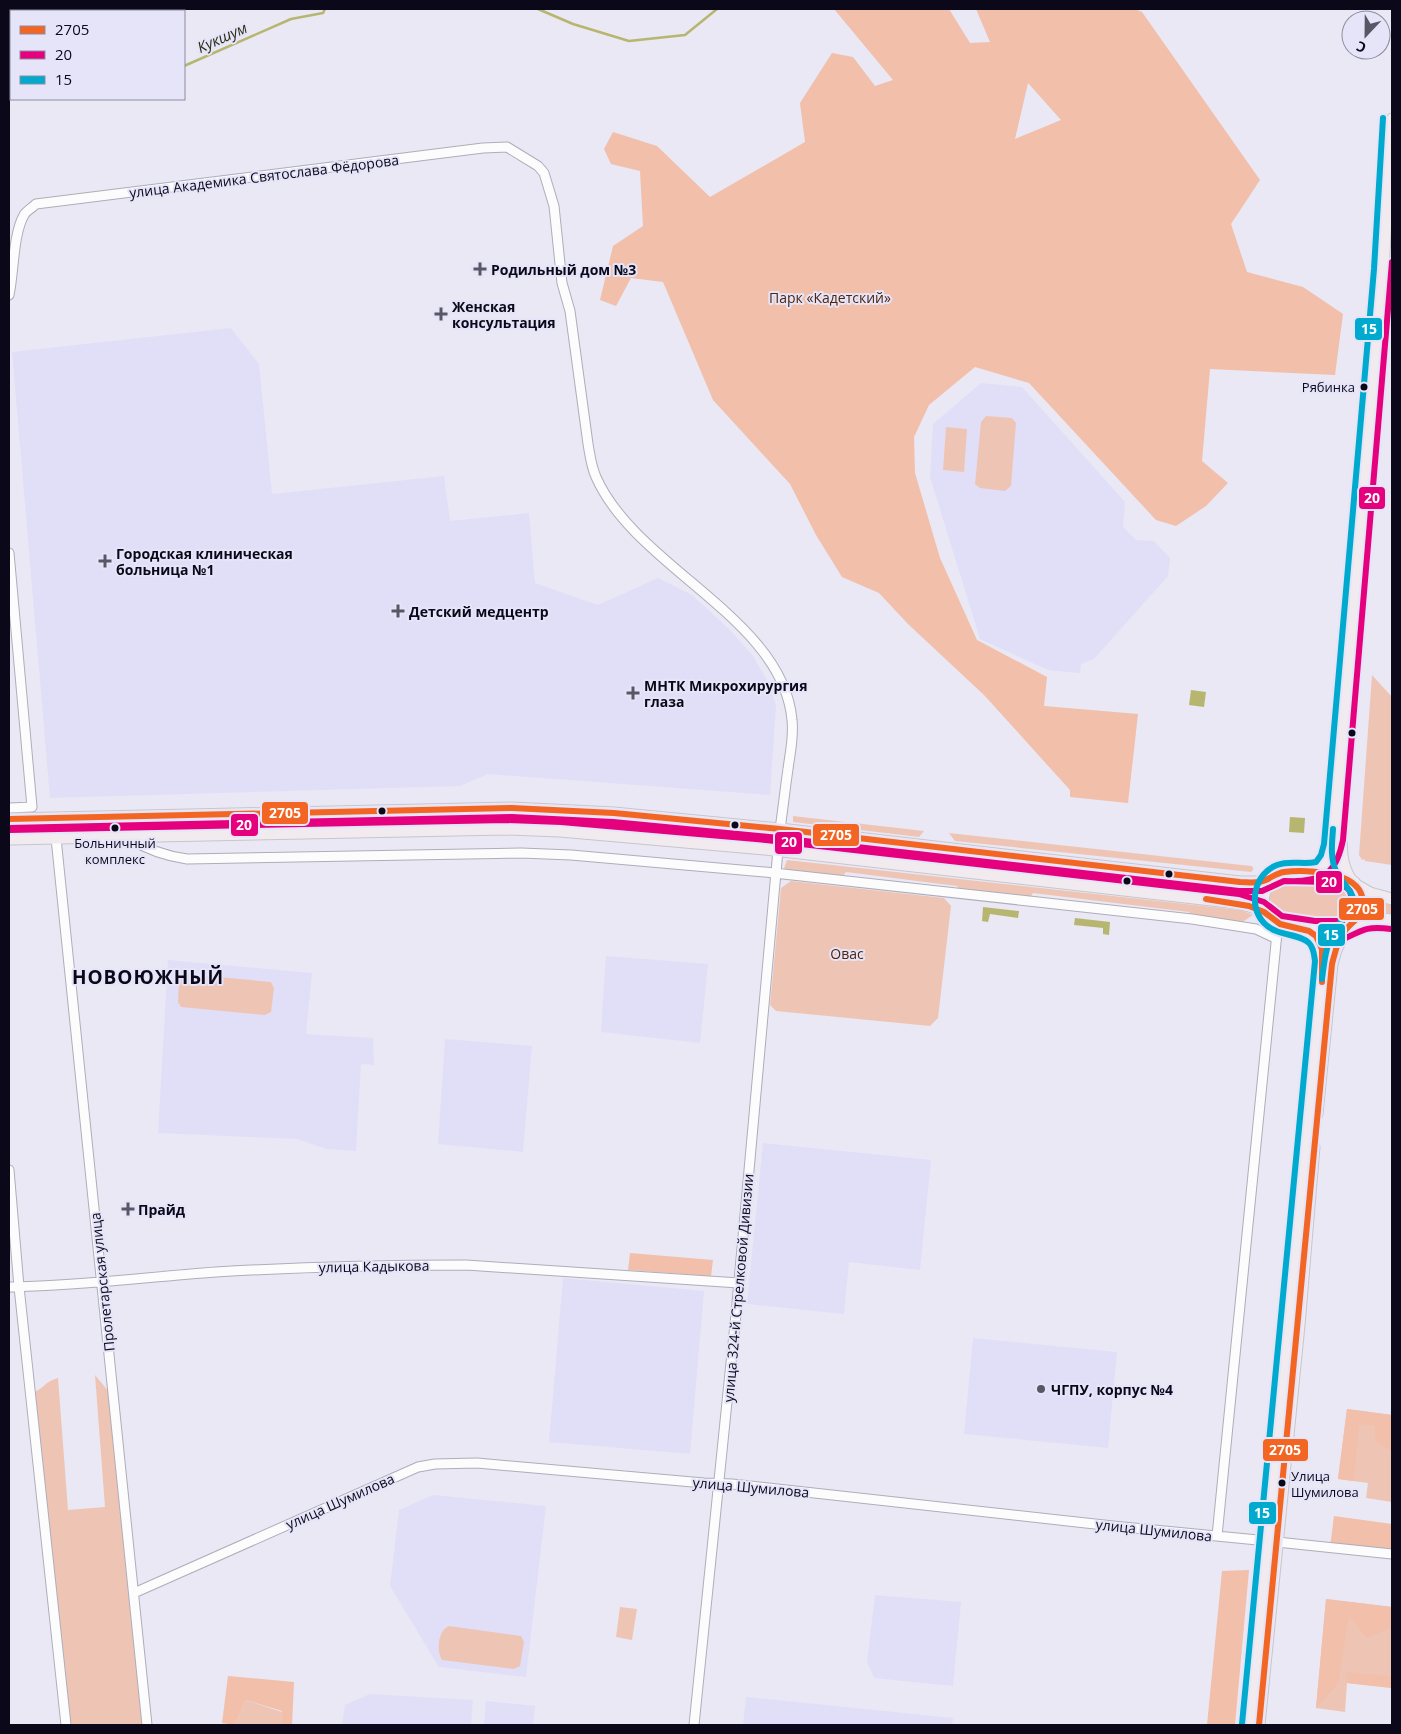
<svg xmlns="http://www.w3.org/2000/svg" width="1401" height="1734" font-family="'Open Sans',sans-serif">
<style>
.built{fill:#e1dff7}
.green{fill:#eec5b5}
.forest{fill:#f1bfaa;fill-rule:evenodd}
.water{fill:#b7b670}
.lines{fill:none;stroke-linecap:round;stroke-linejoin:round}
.stream{stroke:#b7b670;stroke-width:2.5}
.minor-casing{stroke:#aeadba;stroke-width:11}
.major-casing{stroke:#c6c6cd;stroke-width:13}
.minor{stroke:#fcfcfd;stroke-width:9}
.major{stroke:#f1ebf0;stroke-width:11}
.bus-1-casing{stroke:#e5e4f8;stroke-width:10}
.bus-2-casing{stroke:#e5e4f8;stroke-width:10}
.bus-3-casing{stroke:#e5e4f8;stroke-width:10}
.bus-1{stroke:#f26522;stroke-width:6}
.bus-2{stroke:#e5007d;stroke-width:6}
.bus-3{stroke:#00a9ce;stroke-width:6}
.poi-dot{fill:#595766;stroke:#e5e4f8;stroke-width:2}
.bus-dot{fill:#0b0919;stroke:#e5e4f8;stroke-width:2}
.labels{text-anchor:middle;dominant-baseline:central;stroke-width:4;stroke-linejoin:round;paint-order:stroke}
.bus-label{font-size:13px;fill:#0b0919;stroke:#e5e4f8;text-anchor:end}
.street-label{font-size:14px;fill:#0b0919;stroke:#e5e4f8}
.poi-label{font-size:14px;font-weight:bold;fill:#0b0919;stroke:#e5e4f8;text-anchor:start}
.park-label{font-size:14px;fill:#50240a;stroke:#e5e4f8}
.water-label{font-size:15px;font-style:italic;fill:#2b2b15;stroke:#e5e4f8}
.district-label{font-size:19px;font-weight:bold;letter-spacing:1px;fill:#0b0919;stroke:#e5e4f8}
.line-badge{stroke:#e5e4f8;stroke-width:2}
.badge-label{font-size:14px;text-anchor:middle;font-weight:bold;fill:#fff}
</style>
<rect width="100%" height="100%" fill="#e9e8f4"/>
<path class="built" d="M231,328L259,364L272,494L444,476L450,521L529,513L535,583L598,605L658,578L692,595L730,630L753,656L768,682L776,705L770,795L488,774L460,786L50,798L12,352Z
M981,383L1022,387L1125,502L1123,527L1136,540L1154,541L1170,558L1168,576L1094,659L1081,664L1080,673L1048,670L980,639L930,477L933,424Z
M606,956L708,964L700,1043L601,1032Z
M168,960L312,973L306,1034L373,1038L374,1065L361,1064L356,1151L327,1149L297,1139L158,1133Z
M445,1039L532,1046L523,1152L438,1144Z
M763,1143L931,1160L920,1270L849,1262L844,1314L747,1304Z
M563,1278L704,1291L690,1454L549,1442Z
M973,1338L1117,1352L1108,1448L964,1434Z
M433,1495L546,1506L526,1677L439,1667L390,1586L399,1510Z
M875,1595L961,1602L953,1686L874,1678L867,1662Z
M370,1694L473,1700L471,1725H342L345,1705Z
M746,1697L953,1718L952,1725H743Z
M486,1701L535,1706L533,1725H484Z"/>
<path class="green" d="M986,416L1012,418L1016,423L1011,486L1005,491L980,488L975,484L981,422Z
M946,427L967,429L964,472L943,470Z
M1372,675L1392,697V865L1365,861L1364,859L1362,860L1359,855Z
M524,814C602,818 680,826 758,835L757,840L577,822L524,820L439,821V816Z
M392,816L393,822L333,824V818Z
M793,816L924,831L919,837L793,822Z
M297,817V822L169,825V821Z
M145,821V825L63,828L62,823Z
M40,824V828L9,829V825Z
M949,833L1251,866L1253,867V870L1251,872L955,841Z
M793,840L1243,888L1242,894L793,843Z
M787,860L1240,910L1253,915L1241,923L1192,916L1189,912L1033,893L1030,898L960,890L957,886L846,872L842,877L788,871L784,868Z
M1284,876C1296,877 1334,876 1342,880C1371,892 1356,929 1326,925C1307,923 1265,926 1269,897C1270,886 1276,881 1284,876Z
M791,881L944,898L951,906L938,1018L930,1026L776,1011L770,1005L781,888Z
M1375,902L1392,905V914L1374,911Z
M187,974L271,982L274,988L271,1012L265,1015L181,1007L178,1002L179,980L181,977Z
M95,1375L114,1398L146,1725H67L30,1394C43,1390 45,1381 58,1378L68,1510L105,1507Z
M1347,1409L1392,1415V1502L1366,1498L1368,1483L1338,1479Z
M1326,1599L1392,1607V1688L1347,1683L1345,1712L1316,1708Z
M620,1607L637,1609L632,1640L616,1637Z
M449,1626L521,1636L524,1642L520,1666L514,1669L442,1660C436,1651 438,1630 449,1626Z
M246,1700L282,1712L281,1725H235Z"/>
<path class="forest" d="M834,9H949L970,43L990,42L976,9H1135L1142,12L1260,180L1231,224L1247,272L1303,287L1343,314L1335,375L1210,369L1202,461L1228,483L1206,506L1176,526L1156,520L1029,383L975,367L929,405L914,437L915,473L940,558L977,640L1047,677L1044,706L1138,714L1128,803L1070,797V790L984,695L908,624L879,593L842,577L816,535L790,484L713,400L663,282L631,278L616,306L600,300L613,246L643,226L640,171L611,164L604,149L613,132L657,146L710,197L805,142L800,103L832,53L853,57L875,86L893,80ZM1028,83L1061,120L1015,139Z
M630,1253L713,1260L711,1276L628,1270Z
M1347,1409L1392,1415V1452L1375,1440V1426L1359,1424L1354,1481L1338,1479Z
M1334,1516L1392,1524V1554L1330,1547Z
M1249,1570L1235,1725H1207L1222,1571Z
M1326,1599L1392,1607V1612H1390L1391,1628L1367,1638L1349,1617L1338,1684L1316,1708Z
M1347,1672L1391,1676L1392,1688L1347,1683Z
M228,1676L294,1682L292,1725H281L282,1711L246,1700L235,1725L222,1723Z"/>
<path class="water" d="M1191,690L1206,692L1204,707L1189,705Z
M1290,817L1305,818L1304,833L1289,832Z
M983,907L1019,911L1018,918L990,914L988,922L982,921Z
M1075,918L1110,922L1109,935L1103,934V928L1074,925Z"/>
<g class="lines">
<path class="stream" d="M538,9L573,24L629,41L685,35L717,9
M9,54H11
M184,66L291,19L323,13L325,9"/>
<defs>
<path id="minor" d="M9,295C14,272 13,234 24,215C26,211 32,208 36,204L483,148L507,147L538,166L544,173L554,206L562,283L570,311L588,444C590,455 591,466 596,477C636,568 783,618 792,720C794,737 790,753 788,769C785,789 783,809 780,829
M9,553L32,807
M9,808L32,807
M126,837C146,849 164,856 187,859L521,853L571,855L765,872L1192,919L1256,929L1275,938
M56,838L147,1725
M9,1170L19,1287L66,1725
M9,1287C78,1286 147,1277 216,1272C300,1267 383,1265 466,1265L739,1283
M1217,1536L1278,923
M1277,1542L1392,1554
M134,1593L418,1467L435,1464L477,1463L704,1483L732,1484L1113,1526L1268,1541
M694,1725L736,1314L778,850"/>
<path id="major" d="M9,819L512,808L614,813L780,829L1240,882H1260L1273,877
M1342,829C1341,848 1340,864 1351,880
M9,839L506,829L560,831L765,849L1238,903L1256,908L1269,916
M1282,872C1296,871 1338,872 1350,879C1375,896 1359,933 1330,931C1308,929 1256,931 1264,895C1266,884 1272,877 1282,872Z
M1310,873C1328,867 1332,855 1334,838L1383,270L1392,119
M1356,885L1370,893L1392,899
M1353,924C1366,918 1378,918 1392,920
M1317,1114L1332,964L1336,950L1346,929
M1251,1725L1324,961C1323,943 1316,936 1300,928
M1259,1725L1299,1325L1314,1147"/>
</defs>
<use href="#minor" class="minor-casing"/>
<use href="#major" class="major-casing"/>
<use href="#minor" class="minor"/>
<use href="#major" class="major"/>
<defs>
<path id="bus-1" d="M9,819L512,808L614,813L780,829L1240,882C1246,882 1253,883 1259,882C1268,881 1275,873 1284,872C1307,869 1370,871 1362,908C1360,919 1350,923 1344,932C1337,941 1335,953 1332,964L1259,1725
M1206,899L1249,906L1264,912L1280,924L1309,931L1316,936L1322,949V982"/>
<path id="bus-2" d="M9,830L506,820L561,822L766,840L1239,894L1264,902L1282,916L1315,921H1342L1350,914L1353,903L1350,891L1346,887L1329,882L1284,881L1262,891H1239L779,838L613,822L512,817L9,828
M1297,881C1328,880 1337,869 1343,840L1392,262
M1344,939C1364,929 1368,926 1391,929"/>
<path id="bus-3" d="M1322,979C1324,963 1326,946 1333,931C1338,922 1354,913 1354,904C1355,892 1340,882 1336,871C1330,858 1332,843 1333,829
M1242,1724L1315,961C1314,955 1314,948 1309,943C1300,933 1277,937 1264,923C1247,905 1255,873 1277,865C1290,860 1303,865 1316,862L1321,855L1324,844L1374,269L1383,118"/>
</defs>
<use href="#bus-1" class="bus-1-casing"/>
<use href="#bus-2" class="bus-2-casing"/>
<use href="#bus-3" class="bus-3-casing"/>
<use href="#bus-1" class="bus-1"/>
<use href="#bus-2" class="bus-2"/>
<use href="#bus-3" class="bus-3"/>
</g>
<g class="poi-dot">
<path d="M477.5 261.5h5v5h5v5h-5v5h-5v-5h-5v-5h5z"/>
<path d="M438.5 306.5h5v5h5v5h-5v5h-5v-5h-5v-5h5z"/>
<path d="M102.5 553.5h5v5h5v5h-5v5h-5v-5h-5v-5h5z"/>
<path d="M395.5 603.5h5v5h5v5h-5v5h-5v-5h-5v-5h5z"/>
<path d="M630.5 685.5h5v5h5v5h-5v5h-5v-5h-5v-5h5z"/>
<path d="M125.5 1201.5h5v5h5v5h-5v5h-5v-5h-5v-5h5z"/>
<circle cx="1041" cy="1389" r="5"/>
</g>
<g class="bus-dot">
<circle cx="1364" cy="387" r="4.5"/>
<circle cx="1352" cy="733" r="4.5"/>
<circle cx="382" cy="811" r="4.5"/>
<circle cx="735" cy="825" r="4.5"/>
<circle cx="115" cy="828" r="4.5"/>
<circle cx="1169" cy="874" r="4.5"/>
<circle cx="1127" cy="881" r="4.5"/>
<circle cx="1282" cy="1483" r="4.5"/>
</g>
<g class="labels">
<g class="bus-label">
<text x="1355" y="387">Рябинка</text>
<text x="115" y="843" text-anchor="middle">Больничный<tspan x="115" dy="16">комплекс</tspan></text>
<text x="1291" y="1476" text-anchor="start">Улица<tspan x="1291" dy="16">Шумилова</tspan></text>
</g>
<g class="street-label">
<text transform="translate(264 176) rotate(-7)">улица Академика Святослава Фёдорова</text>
<text transform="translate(374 1266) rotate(-1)">улица Кадыкова</text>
<text transform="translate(102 1282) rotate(-96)">Пролетарская улица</text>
<text transform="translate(738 1288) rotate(-85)">улица 324-й Стрелковой Дивизии</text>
<text transform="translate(751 1487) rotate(5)">улица Шумилова</text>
<text transform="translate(340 1501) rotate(-24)">улица Шумилова</text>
<text transform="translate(1154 1530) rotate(6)">улица Шумилова</text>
</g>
<g class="poi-label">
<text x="491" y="269">Родильный дом №3</text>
<text x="452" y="306">Женская<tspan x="452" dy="16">консультация</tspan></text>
<text x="116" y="553">Городская клиническая<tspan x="116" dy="16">больница №1</tspan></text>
<text x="409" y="611">Детский медцентр</text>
<text x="644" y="685">МНТК Микрохирургия<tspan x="644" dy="16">глаза</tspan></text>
<text x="138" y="1209">Прайд</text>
<text x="1051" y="1389">ЧГПУ, корпус №4</text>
</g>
<g class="park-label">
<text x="830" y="297">Парк «Кадетский»</text>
<text x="847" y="953">Овас</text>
</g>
<g class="water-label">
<text transform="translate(222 37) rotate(-24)">Кукшум</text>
</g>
<g class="district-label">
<text x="148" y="977">НОВОЮЖНЫЙ</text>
</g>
</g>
<g class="line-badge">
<rect x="1354" y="317" width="29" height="24" rx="5" fill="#00a9ce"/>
<rect x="1358" y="486" width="28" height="24" rx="5" fill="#e5007d"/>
<rect x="261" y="801" width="48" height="24" rx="5" fill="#f26522"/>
<rect x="230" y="813" width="29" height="24" rx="5" fill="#e5007d"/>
<rect x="812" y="823" width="48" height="24" rx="5" fill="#f26522"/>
<rect x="774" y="831" width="29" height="24" rx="5" fill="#e5007d"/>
<rect x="1315" y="870" width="28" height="24" rx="5" fill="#e5007d"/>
<rect x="1338" y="897" width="47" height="24" rx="5" fill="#f26522"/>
<rect x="1317" y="923" width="29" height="24" rx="5" fill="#00a9ce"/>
<rect x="1262" y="1438" width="47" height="24" rx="5" fill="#f26522"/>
<rect x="1248" y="1501" width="29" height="24" rx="5" fill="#00a9ce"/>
</g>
<g class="badge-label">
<text x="1369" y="334">15</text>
<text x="1372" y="503">20</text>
<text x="285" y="818">2705</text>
<text x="244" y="830">20</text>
<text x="836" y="840">2705</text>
<text x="789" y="847">20</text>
<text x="1329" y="887">20</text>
<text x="1362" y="914">2705</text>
<text x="1331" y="940">15</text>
<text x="1285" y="1455">2705</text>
<text x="1262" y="1518">15</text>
</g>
<rect width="1401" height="1734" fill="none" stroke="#0b0919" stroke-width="20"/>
<rect x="10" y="10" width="175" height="90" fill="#e5e4f8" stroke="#8e8c9f"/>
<rect x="20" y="26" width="25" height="8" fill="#f26522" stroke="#8e8c9f"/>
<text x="55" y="35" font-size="15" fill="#0b0919">2705</text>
<rect x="20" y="51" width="25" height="8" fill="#e5007d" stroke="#8e8c9f"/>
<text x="55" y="60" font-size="15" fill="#0b0919">20</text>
<rect x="20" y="76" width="25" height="8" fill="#00a9ce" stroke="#8e8c9f"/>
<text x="55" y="85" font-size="15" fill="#0b0919">15</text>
<g transform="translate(1366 35) rotate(202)"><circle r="24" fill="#e5e4f8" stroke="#8e8c9f"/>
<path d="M0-4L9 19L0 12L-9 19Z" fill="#595766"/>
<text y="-8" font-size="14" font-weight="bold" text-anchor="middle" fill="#0b0919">С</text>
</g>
</svg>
